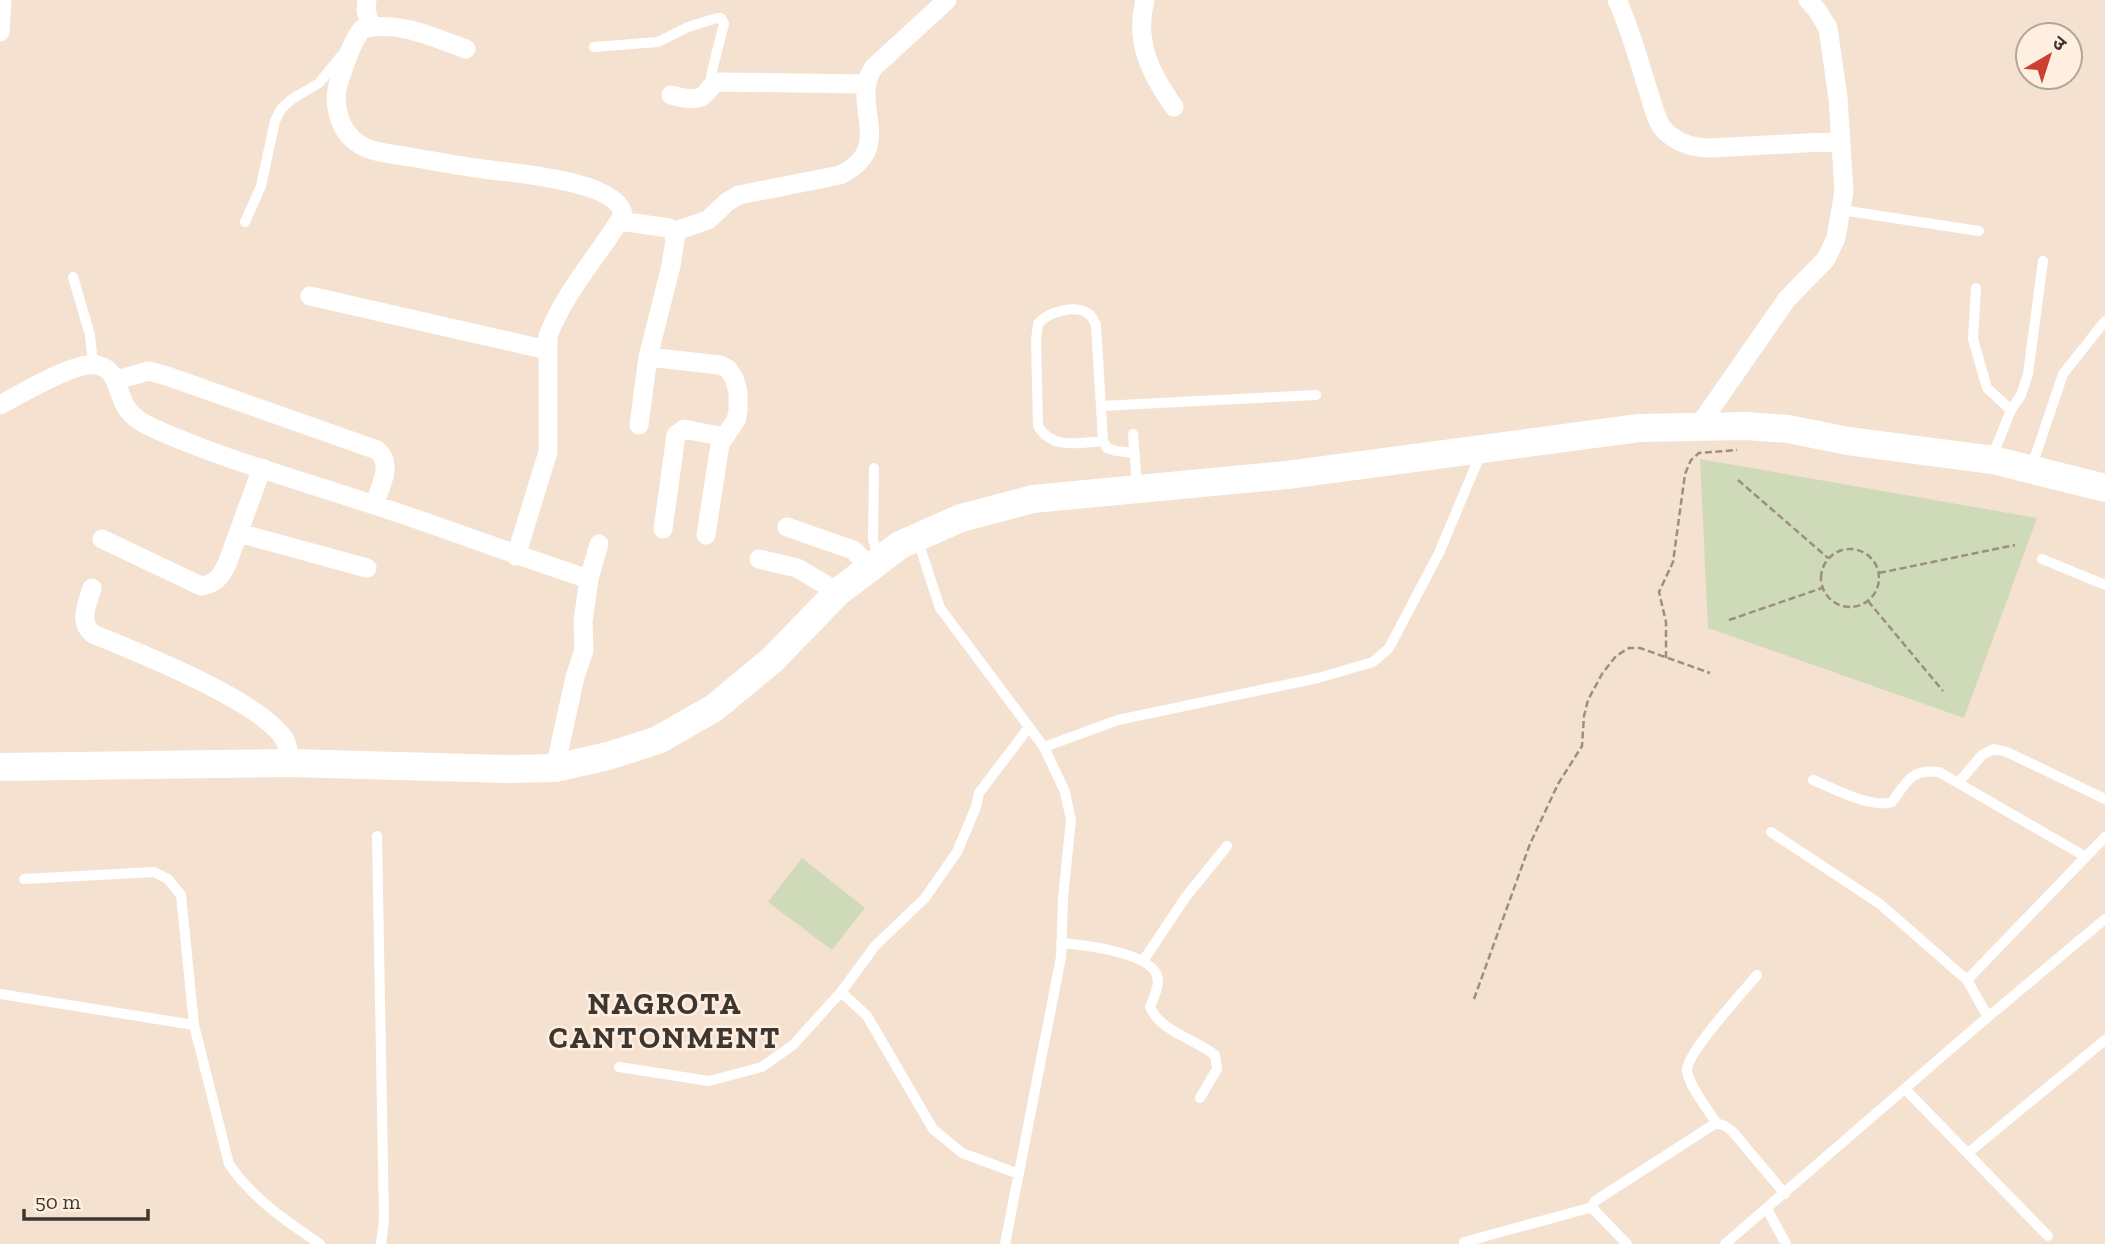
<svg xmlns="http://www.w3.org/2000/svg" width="2105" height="1244" font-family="'Zilla Slab','Noto Sans Devanagari',serif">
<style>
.green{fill:#cfdab8}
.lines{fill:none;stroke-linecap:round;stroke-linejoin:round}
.path{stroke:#9c8f82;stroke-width:2.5;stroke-dasharray:7 3.5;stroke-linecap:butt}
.service{stroke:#fff;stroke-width:10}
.minor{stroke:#fff;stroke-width:19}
.secondary{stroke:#fff;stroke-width:28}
.labels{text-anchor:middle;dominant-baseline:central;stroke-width:5;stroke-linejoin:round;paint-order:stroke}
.district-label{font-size:30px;font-weight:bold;letter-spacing:2px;fill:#3e3730;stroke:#ffefe1}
</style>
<rect width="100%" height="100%" fill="#f5e1d0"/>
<path class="green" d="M1700,459L2037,518L1964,718L1708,628Z
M802,858L865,908L832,950L768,902Z"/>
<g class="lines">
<path class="path" d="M1738,480L1828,558
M1821 578a29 29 0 1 1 58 0a29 29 0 1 1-58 0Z
M1879,573L2015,545
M1868,601L1943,691
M1729,620L1822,588
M1666,658V622L1659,592L1673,562L1685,474L1691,460L1699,453L1737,450
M1474,999L1530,844L1558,784L1582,746L1584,716L1588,700L1602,674L1616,656L1629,648H1640L1710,673"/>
<path class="service" d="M594,47L658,42L688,27L717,18H721L724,24L712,71L710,86
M1841,210L1979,231
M245,222L261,186L275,121L281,109L292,99L319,83L342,55
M73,277L90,335L93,363
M1976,288L1973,339L1987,388L2011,410
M1101,406L1316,395
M1133,434L1137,486
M1103,441C1079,443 1052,450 1038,426L1036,340L1038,324C1047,312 1077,303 1090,315C1093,318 1094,321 1096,325L1103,441L1107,448L1116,451L1135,453
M1992,457L2011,410L2021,395L2028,374L2043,261
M874,468L873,539L878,557
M2031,469L2063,374L2105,321
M917,538L940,608L1044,747L1065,792L1071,820L1063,898L1061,957L1005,1244
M2042,559L2105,585
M1044,747L1118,720L1318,678L1373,662L1389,648L1439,553L1481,453
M1813,780C1833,788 1871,809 1892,802C1906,783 1911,768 1939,772L2086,857
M1959,782L1982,755L1994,749L2007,752L2105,799
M1771,832L1880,904L1967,980L1988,1017
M377,836L384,1220L381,1244
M24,879L154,872L168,879L181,895L194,1025L229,1164C253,1199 286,1221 320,1244
M1061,943C1082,945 1158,952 1158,981C1158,989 1153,1000 1150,1007C1162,1033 1194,1038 1215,1055L1217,1069L1200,1098
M1143,961L1185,898L1227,846
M1967,980L2105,837
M841,992L867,1016L933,1129L962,1153L1019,1174
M0,994L194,1025
M619,1067L709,1081L762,1067L793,1045L841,992L875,946L925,898L957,852L976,807L979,793L1029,727
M1905,1089L2048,1236
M1716,1123C1708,1109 1689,1086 1687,1071C1685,1054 1744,991 1757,975
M1968,1153L2105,1040
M1767,1209L1786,1244
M1464,1242L1593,1207
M1627,1244L1594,1210L1593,1204L1595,1201L1716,1123L1725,1126L1732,1131L1785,1194
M1725,1244L1976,1027L2105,919"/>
<path class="minor" d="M367,0L366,11L371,27
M1145,0C1134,42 1151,74 1174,107
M1617,0C1630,28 1638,58 1647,87C1652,100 1655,122 1666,132C1678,143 1694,148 1711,148L1841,141
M0,32L2,0
M466,49C432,37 398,20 362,29C351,43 346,62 340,78C332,100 337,130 359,144C373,153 393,154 410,157C434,161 459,166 483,169C512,173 619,180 623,215C599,255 565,291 548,336V452L516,556
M671,95C681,97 697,103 705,94C710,89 710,85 718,82L865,84
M620,221L669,228L673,232L675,240L671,266L648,357L639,425
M673,232L708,220L727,202L739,195L840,175C898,147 848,103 874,67L947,0
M310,296L547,350
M648,357L720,365L728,369L734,378L738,392V411L736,420L720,444L706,535
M116,380L149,371L167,376L377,450C394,464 380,487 374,505
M0,405C19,395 77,360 97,365C120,370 116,394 128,410C134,418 144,424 153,428C224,460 300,480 374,505C446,528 517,556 589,579
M1698,427L1787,299L1826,259L1836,238L1844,191L1838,98L1828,28L1817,10L1808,0
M787,527L853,550L871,567
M663,529L676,435L684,429L724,437
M239,533L367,568
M102,539L201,586C216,584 221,576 227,564L262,468
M759,559L797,568L838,592
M92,588C87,605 78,622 93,634C135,651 267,703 286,742C288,748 289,757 290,763
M555,768L575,677L584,650L583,621L589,579L599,544"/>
<path class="secondary" d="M0,767L290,763L508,769L555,768L608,756L658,740L714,708L772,660L838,592L900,545L961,518L1033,499L1287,475L1639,428L1746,426L1788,429L1848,441L1993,460L2105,488"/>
</g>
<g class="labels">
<g class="district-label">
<text x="665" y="1004">NAGROTA<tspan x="665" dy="34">CANTONMENT</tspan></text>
</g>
</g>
<g transform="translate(2049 56) rotate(39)"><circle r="33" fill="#ffefe1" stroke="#b2a59a" stroke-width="2"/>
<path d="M0-5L12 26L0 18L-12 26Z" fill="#cd4031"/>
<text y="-10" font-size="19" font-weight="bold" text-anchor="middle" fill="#3e3730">उ</text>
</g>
<path d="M24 1209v10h124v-10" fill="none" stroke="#3e3730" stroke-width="3.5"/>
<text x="35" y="1209" font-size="21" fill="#3e3730" stroke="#ffefe1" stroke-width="5" paint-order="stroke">50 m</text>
</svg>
